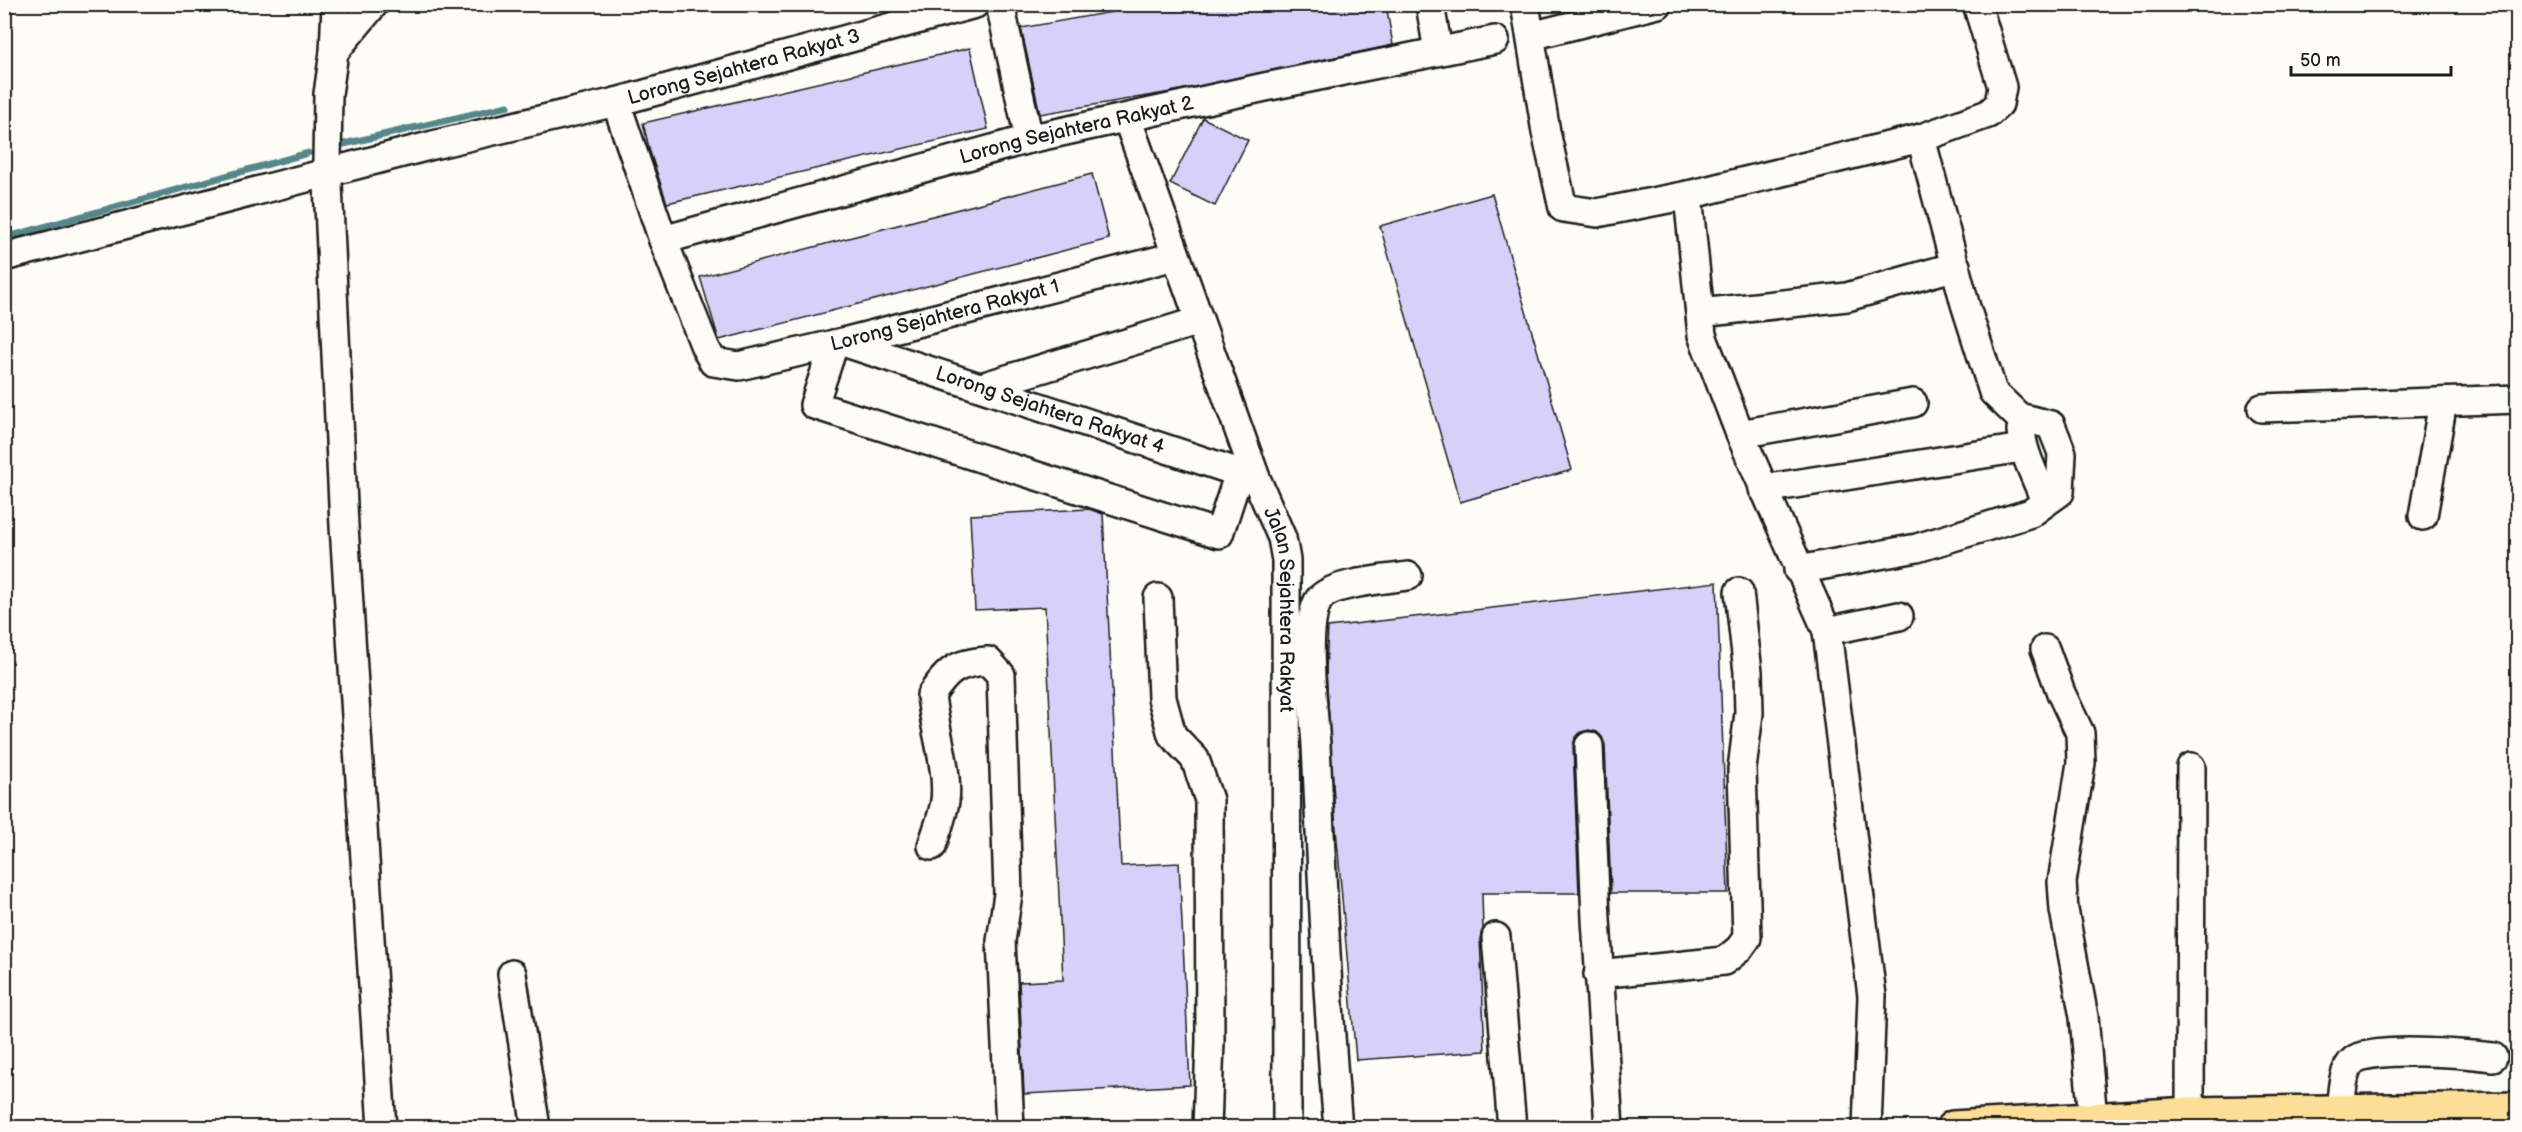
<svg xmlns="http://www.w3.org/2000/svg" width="2522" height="1132" font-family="'Balsamiq Sans',sans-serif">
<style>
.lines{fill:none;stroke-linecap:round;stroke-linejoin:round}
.stream{stroke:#56868a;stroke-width:7}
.building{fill:#d7d1f9;stroke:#1c1c1c;stroke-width:1.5}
.minor-casing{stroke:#1c1c1c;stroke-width:32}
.major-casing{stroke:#1c1c1c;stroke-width:38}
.minor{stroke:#fdfcf7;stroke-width:27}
.major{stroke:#fdde96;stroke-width:33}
.labels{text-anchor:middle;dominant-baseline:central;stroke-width:4.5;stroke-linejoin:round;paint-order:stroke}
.street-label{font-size:20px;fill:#1c1c1c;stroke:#fdfcf7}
</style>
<rect width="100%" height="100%" fill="#fdfcf7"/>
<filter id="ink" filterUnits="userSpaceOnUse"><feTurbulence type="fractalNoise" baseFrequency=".0167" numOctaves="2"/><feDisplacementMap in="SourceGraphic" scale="12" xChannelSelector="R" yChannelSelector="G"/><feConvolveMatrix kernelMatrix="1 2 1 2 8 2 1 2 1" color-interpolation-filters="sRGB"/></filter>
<g filter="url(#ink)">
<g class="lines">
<path class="stream" d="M344,144L508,106
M4,238L308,153"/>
</g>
<path class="building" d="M1157,4H1386L1393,45L1171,92L1040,114L1021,28Z
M970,48L988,129L667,203L650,152L643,123Z
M1203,118L1248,140L1215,206L1170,184Z
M1092,174L1109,239L719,340L700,277Z
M1492,194L1572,470L1460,502L1380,226Z
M1089,509L1103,514L1121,866L1179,863L1190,1085L1024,1094L1019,982L1063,980L1045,607L975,610L970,515Z
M1717,582L1728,893H1611L1605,745L1602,737L1597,732L1589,730L1581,732L1575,738L1573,747L1579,893H1482L1483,929L1480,938L1485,1051L1356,1060L1335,817L1326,670L1328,627Z"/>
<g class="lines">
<defs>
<g id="minor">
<path d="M336,4L334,52L328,94L327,163L344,526L382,1128"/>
<path d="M1000,4L1029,139"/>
<path d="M1430,4L1438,51"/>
<path d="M1525,4L1546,132L1563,208L1597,213L1688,195L1921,138L1988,114L1999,104L2002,87L1977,4"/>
<path d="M1531,36L1658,4"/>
<path d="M334,52L374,4"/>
<path id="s1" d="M616,102L663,240L705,347L713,362L739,366L843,342L1175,256"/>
<path id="s2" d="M1127,118L1256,478L1282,538L1286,560L1287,1128"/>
<path d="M1688,195L1702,335L1740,434L1827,631L1872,996L1867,1128"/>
<path id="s3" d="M663,240L1029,139L1265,87L1495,40"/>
<path id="s4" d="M4,257L433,145L616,102L975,4"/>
<path d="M1700,313L1847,297L1956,266"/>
<path id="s5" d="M843,342L1255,478"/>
<path d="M834,344L814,405L1219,534L1239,473"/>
<path d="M981,387L1199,321"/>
<path d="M2262,408L2518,399"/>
<path d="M2021,430C2023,456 2037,478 2045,502"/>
<path d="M1740,434L1913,403"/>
<path d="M1763,489L2022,448"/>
<path d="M2423,516L2443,402"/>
<path d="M1798,570L1917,548L2031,513L2060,492L2062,453L2051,425L2019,417L1993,392L1965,304L1921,138"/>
<path d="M1158,598L1162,698L1172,735L1195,759L1209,800L1210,1041L1207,1128"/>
<path d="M1827,631L1899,616"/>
<path d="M2045,649L2061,693L2080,733L2081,763L2062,882L2064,910L2084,1017L2093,1119"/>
<path d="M1589,746L1596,919L1609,1128"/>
<path d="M932,846C936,832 943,816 945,801C949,770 934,728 931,695C948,670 956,663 988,661L1001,675L1008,894L1001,941L1010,1128"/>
<path d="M1496,937L1512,1128"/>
<path d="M512,974L536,1128"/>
<path d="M1598,974L1724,961L1739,949L1747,938L1742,769L1749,713L1748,672L1739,592"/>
<path d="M2340,1113C2342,1098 2341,1070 2354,1060C2371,1046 2468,1054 2493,1057"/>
<path d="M2190,1114L2191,767"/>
<path d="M1338,1128C1327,1000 1322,873 1316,745C1314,711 1303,629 1318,601C1328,583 1388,579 1408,576"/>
</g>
<path id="major" d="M1953,1128L2190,1114L2518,1109"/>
</defs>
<use href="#minor" class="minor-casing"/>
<use href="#major" class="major-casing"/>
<use href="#minor" class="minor"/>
<use href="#major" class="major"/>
</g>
</g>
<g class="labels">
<g class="street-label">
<text stroke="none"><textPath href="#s4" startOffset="764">Lorong Sejahtera Rakyat 3</textPath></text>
<text stroke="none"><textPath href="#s3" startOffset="428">Lorong Sejahtera Rakyat 2</textPath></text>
<text stroke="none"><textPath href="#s1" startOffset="516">Lorong Sejahtera Rakyat 1</textPath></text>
<text stroke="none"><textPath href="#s5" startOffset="218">Lorong Sejahtera Rakyat 4</textPath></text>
<text stroke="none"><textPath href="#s2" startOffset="519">Jalan Sejahtera Rakyat</textPath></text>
</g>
</g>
<rect width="2522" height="1132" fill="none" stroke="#fdfcf7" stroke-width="24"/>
<rect x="12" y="12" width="2498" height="1108" fill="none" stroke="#1c1c1c" stroke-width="2" filter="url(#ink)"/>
<path d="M2291 66v9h160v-9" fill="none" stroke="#1c1c1c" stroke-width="3"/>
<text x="2300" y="66" font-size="18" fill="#1c1c1c" stroke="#fdfcf7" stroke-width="4.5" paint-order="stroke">50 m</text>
</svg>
